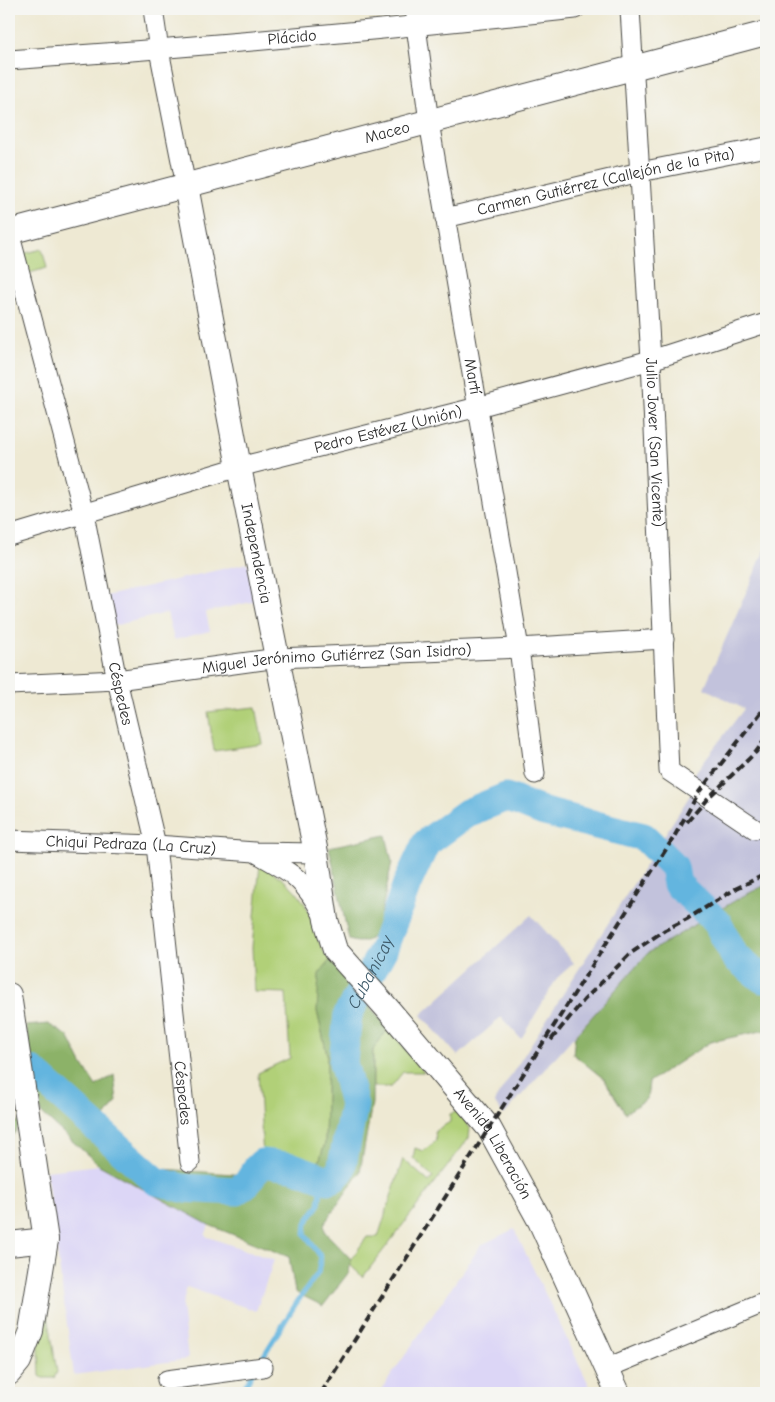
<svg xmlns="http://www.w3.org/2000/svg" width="775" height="1402" font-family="'Comic Neue',sans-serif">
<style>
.built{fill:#dcd6f6}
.industrial{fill:#c2c2dc}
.green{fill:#b1d078;stroke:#6e7e52}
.forest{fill:#8cb268;stroke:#5c6e4a}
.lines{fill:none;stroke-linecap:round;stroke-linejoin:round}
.stream{stroke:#64b5df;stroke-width:5}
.river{stroke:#64b5df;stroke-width:29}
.minor-casing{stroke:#484844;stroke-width:21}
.major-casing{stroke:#484844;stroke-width:26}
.minor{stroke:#fff;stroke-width:19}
.major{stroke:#fff;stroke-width:24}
.rail{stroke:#2b2b2b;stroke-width:4;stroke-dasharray:8 4;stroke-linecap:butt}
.labels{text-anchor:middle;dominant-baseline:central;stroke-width:5;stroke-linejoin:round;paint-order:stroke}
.street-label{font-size:16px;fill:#2b2b2b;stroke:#f6f6f2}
.water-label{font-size:18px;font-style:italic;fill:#3f5b6a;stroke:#f6f6f2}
</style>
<rect width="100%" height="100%" fill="#f6f6f2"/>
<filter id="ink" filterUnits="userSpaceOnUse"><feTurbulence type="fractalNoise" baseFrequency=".02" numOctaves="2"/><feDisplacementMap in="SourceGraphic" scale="10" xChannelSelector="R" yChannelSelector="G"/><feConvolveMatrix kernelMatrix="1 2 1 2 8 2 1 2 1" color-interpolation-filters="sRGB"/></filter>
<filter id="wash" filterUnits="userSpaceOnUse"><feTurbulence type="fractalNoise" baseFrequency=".0096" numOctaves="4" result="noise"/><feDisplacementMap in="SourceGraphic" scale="20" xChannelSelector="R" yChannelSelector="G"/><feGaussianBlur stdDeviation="1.12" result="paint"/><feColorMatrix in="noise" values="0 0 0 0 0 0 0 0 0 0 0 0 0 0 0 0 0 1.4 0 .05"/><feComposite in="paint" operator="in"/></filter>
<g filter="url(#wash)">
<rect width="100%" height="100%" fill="#eee9d3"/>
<path class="built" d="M248,563L256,601L206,612L210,631L174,640L167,613L113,626L106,596Z
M99,1165L209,1225L205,1236L274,1260L256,1311L187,1287L182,1306L188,1359L74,1375L46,1171Z
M514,1229L593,1393H379L481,1245Z"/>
<path class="industrial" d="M766,547V885L741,897L648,953L504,1115L494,1102L694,789L687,783L744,709L704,688Z
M531,915L574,963L557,978L521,1039L501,1017L458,1056L421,1015Z"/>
<path class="green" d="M423,9H477L478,14L424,20Z
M42,249L47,268L26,274L22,254Z
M256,707L263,744L214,751L208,712Z
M260,864C288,881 302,892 314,924C320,940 318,946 330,960L317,1011L327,1054L325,1143L317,1168L308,1170L294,1160L263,1157L258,1073L290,1058L286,993L254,992L252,947Z
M388,1028L424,1072H403L391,1087H373V1050Z
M458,1111L470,1128L469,1138L363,1277L351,1266V1259L367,1237H378L403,1159L429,1182L433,1177L413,1158L415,1148L423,1151L436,1141L435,1131L450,1122V1114Z
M9,1288C15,1301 12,1336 9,1352Z
M48,1315L57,1372L54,1378H43L40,1376L38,1323L40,1318Z"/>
<path class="forest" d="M386,835L392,862L377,933C368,942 361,944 349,940L329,847Z
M766,885V1030L710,1042L649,1082L647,1099L625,1113L604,1079L573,1054L575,1036L648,953L741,897Z
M330,960L388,1028L373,1050L372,1103L360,1172L324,1224L325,1232L351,1259L349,1272L323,1306L295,1292L289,1257L209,1225L99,1165L41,1113L26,1026L48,1024L68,1036L82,1064L96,1086L114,1075L117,1101L102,1121L162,1169L246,1175L263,1157L294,1160L308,1170L317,1168L325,1143L327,1054L317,1011L319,974Z
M9,1122H23L12,1136L9,1137Z"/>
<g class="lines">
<path class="stream" d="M259,1363L297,1302L318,1273L321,1257L305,1234L306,1223L319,1204L321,1191
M241,1393L253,1372"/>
<path class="river" id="s1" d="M9,1063L34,1072L156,1181L182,1188L237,1191L249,1181L256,1169L262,1163L293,1167L328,1180L334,1178L341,1170L354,1105L343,1062L348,1014L383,950L407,884L426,843L467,813L506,797L544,812L644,837L674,867L677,884L717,922L735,957L763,979L766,977"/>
</g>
</g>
<g filter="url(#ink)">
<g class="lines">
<defs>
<g id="minor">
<path d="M153,9L159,50L186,186"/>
<path id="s2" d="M416,9V26L429,122L519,648L535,774"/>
<path id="s3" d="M630,9L651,360L669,771L755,829"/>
<path id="s4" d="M9,60C198,47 386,30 575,9"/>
<path id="s5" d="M445,218L640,172L766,147"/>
<path id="s6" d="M9,232L84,514L117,680L156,845L190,1162"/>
<path id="s7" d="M9,536L239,467L478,407L651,360L766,323"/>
<path id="s8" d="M9,685L117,680L278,658L519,648L664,639"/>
<path id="s9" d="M9,840L156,845L255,852L316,853"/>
<path d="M258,854C292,873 303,878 322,913"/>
<path d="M607,1368L766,1302"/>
<path d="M167,1380L263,1367"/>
</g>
<g id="major">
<path id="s10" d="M186,186L239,467L316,853L326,920L335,950L386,1007L489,1128L540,1221L618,1393"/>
<path id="s11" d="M9,232L766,33"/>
<path d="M9,995L46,1240L31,1331L19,1361L9,1373"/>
<path d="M9,1244L46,1240"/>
</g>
</defs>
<use href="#minor" class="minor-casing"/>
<use href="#major" class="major-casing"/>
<use href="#minor" class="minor"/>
<use href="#major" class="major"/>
<path class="rail" d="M687,822L708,798L756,752L766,738
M551,1040L584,1000L631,953L665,930L687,919L737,888L766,874
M321,1393L647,879L674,837L699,792L766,706"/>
</g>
</g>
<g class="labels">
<g class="street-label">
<text stroke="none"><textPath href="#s4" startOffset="284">Plácido</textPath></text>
<text stroke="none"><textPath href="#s11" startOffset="391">Maceo</textPath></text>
<text stroke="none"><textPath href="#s5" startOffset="165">Carmen Gutiérrez (Callejón de la Pita)</textPath></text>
<text stroke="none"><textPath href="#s2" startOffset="372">Martí</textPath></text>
<text stroke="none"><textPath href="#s7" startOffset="394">Pedro Estévez (Unión)</textPath></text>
<text stroke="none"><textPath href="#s3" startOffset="434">Julio Jover (San Vicente)</textPath></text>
<text stroke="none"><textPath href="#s10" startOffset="374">Independencia</textPath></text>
<text stroke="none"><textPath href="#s8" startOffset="329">Miguel Jerónimo Gutiérrez (San Isidro)</textPath></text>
<text stroke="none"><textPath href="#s6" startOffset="475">Céspedes</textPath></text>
<text stroke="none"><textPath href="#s9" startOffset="122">Chiqui Pedraza (La Cruz)</textPath></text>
<text stroke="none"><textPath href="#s6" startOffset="880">Céspedes</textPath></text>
<text stroke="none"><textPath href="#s10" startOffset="1029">Avenida Liberación</textPath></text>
</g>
<g class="water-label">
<text stroke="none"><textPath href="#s1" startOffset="602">Cubanicay</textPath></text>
</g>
</g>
<rect width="775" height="1402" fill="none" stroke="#f6f6f2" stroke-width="30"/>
</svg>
